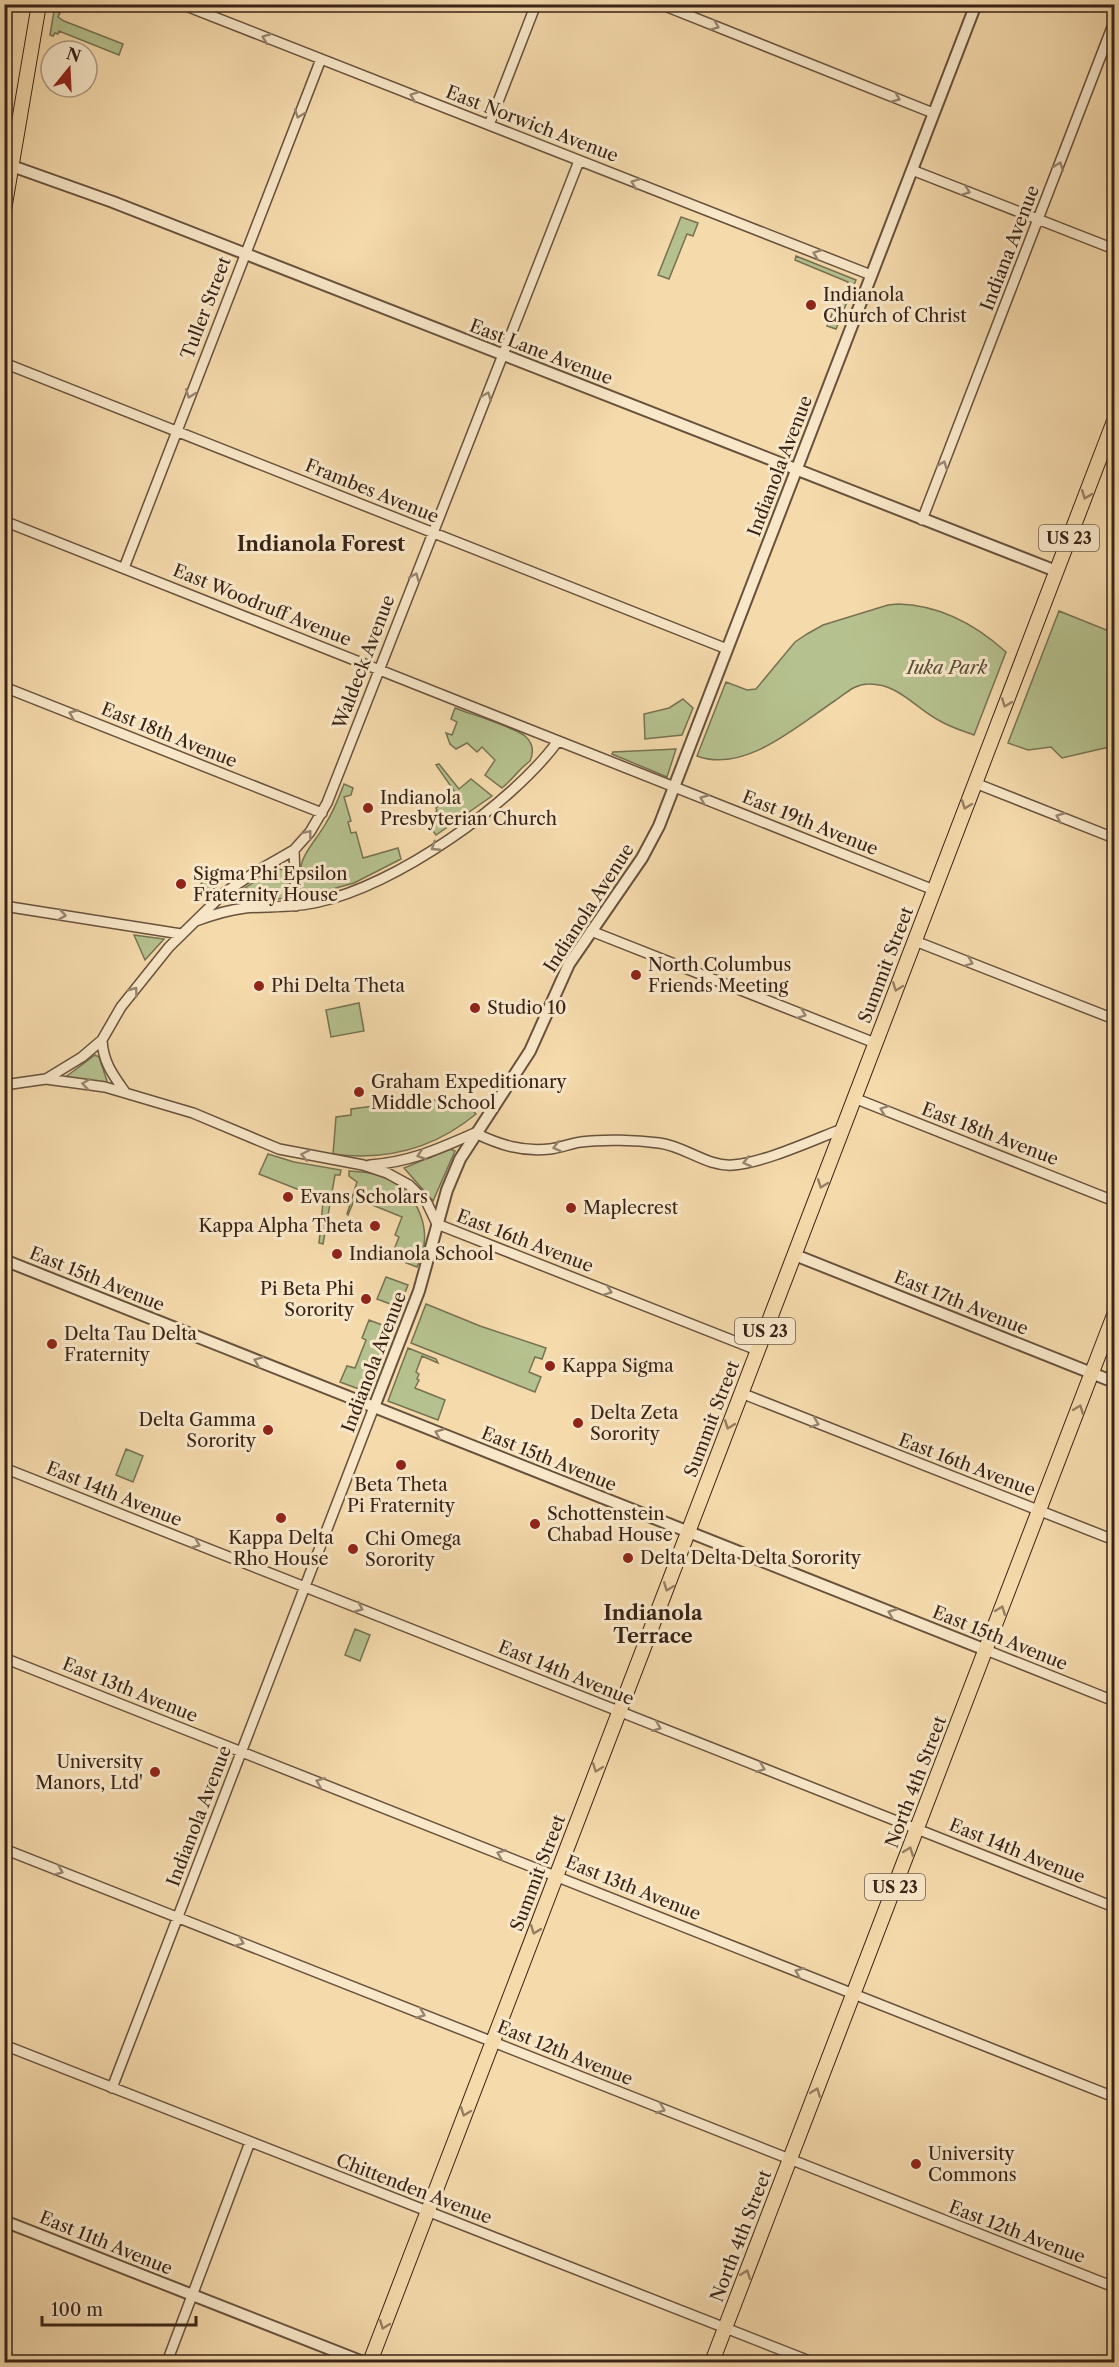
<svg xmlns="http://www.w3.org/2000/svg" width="1119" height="2367" font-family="'Libre Caslon Text',serif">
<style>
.green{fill:#b5c18e;stroke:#777252;stroke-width:1.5}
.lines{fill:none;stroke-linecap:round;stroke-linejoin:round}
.minor-casing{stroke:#68513c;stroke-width:12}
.tertiary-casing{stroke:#68513c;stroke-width:14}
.primary-casing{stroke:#392317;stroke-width:16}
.minor{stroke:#f8e7c9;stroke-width:9}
.tertiary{stroke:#f8e7c9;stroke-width:10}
.primary{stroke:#f5daac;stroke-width:14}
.oneway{stroke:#988570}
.oneway2{stroke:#977e62}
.poi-dot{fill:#8f2418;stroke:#f8e7c9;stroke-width:2}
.labels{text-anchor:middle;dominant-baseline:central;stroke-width:6;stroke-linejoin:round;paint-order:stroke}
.shield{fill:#f8e7c9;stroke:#725e4c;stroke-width:1.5}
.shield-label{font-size:16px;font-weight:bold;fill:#392317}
.street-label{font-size:18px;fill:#392317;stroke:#f8e7c9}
.poi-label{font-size:18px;fill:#392317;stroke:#f8e7c9;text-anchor:start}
.park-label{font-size:18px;font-style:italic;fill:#584a35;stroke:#f8e7c9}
.neighbourhood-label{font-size:20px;font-weight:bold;fill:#392317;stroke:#f8e7c9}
</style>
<rect width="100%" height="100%" fill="#f5daac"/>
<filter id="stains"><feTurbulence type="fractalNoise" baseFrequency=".00333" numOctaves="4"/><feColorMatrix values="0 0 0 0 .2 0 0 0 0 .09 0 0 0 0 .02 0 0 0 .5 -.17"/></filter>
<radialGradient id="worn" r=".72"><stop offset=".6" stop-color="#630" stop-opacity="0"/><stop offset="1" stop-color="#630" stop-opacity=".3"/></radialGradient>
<path class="green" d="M54,11L60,13L58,17L64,21L123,44L119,55L59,31L58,34L55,33L53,36L50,35Z
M681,217L698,223L693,236L687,234L669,279L658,275Z
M796,256L856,280L836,329L827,326L834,309L837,310L847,290L846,289L848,282L795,260Z
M898,604C940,605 975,624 1006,652L974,735C963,731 950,727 940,721C915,708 898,683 868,684C855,684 846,693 836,700C798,725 745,774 697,756L726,682L747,690L756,689L795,642L807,634L823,625L888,605Z
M1059,611L1114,633V743L1109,747L1062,758L1051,747L1028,750L1008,743Z
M683,699L693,708L682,735L645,739L644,714L669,708Z
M455,708C470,714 514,727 525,736C533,743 534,752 530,761C519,769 513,779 502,788L485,775L495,760L482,747L477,752L467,743L456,749L450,744L446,733L452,735L457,722L451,719Z
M676,749L667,777L612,754L613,752Z
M439,764L459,789L471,779L492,796L436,835L425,820L437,811L436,808L455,792L436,765Z
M344,784L353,788L351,795L344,797L351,821L348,822L351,833L356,832L363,858L398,848L401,859L354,883L311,895L303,891C293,858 312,848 326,823C334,811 339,797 344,784Z
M216,869L225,879L210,892L201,883Z
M278,869L285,870L290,876V891L287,898L235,903L231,901V897L260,878Z
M134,935L164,939L145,960Z
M359,1003L364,1031L331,1037L326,1010Z
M95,1055L99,1057L107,1081L104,1083L71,1079L67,1076Z
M460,1097L476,1114C435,1148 386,1161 333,1154L336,1117L351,1115V1109L414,1101L415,1105L427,1104V1101Z
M450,1149L455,1151L433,1201L404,1168Z
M268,1154L294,1162L341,1170L340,1175H335L323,1244L319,1243L324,1192L297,1189L259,1174Z
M349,1171C360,1172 372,1172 382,1176C419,1191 435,1232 417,1267L391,1257L399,1237L395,1235L402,1217L355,1198L348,1215L347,1214L357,1182L349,1176Z
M386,1277L408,1285L367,1392L340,1382L347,1366L355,1368L366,1340L362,1338L369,1320L385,1326L393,1305L377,1299Z
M426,1304L480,1326L546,1348L542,1359L535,1357L529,1372L541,1377L535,1392L411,1343Z
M408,1348L436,1359L438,1363L422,1356L416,1372L419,1374L417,1379L419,1380L415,1388L445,1400L438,1420L388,1401Z
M126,1449L143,1456L133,1482L116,1475Z
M355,1629L370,1635L360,1661L345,1655Z"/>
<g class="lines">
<defs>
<path id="minor" d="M181,4L871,275
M660,4L933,113
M489,125L536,4
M912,170L1114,249
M4,363L727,649
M922,520L1114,22
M4,521L934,890
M124,568L321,59
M4,687L322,813
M975,783L1114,838
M294,850L296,906
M4,906L181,934
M196,921C212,915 228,910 245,908C269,906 293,908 318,902C395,886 512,804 558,741
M591,931L875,1043
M915,941L1114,1019
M102,1040C103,1062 113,1075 125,1092
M46,1079L82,1057L102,1040L121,1007L169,947L224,893L254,873L294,850L310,832L327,803L579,161
M4,1085L46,1079L105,1087L193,1113L279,1149L363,1165L387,1173L409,1185L427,1203L437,1224L757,1350
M854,1098L1114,1201
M370,1165C411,1162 438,1149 475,1133C500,1145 522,1152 550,1149C561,1148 571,1143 581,1142C604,1139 636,1140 659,1143C685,1146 707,1167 733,1165C763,1163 813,1140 842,1129
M741,1393L1114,1540
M4,1468L1114,1907
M986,1650L1114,1701
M4,1658L1114,2097
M4,1849L1114,2287
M4,2045L812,2362
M112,2088L374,1407
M167,2362L250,2142"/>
<path id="tertiary" d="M12,166L113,202L1056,571
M795,1255L1114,1382
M4,1260L986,1650
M374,1407L419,1291L447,1190L460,1159L530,1051L569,964L642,858L659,826L976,4
M4,2221L363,2362"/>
<path id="primary" d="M4,210L39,4
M370,2362L1114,421
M712,2362L1114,1315"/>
</defs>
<use href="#minor" class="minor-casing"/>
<use href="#tertiary" class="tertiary-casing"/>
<use href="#primary" class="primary-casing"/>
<use href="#minor" class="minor"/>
<use href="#tertiary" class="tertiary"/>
<use href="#primary" class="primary"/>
</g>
<defs><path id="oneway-chevron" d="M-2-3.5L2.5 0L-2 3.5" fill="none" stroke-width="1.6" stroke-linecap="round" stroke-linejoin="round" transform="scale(1.5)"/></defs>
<g class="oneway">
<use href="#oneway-chevron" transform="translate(715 26) rotate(22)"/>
<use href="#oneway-chevron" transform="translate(266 38) rotate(-159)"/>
<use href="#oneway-chevron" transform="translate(414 96) rotate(-159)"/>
<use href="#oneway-chevron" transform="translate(896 98) rotate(22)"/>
<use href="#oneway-chevron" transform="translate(299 114) rotate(111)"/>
<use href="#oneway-chevron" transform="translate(1059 166) rotate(-69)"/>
<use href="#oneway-chevron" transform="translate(635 183) rotate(-159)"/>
<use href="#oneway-chevron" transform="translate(966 191) rotate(21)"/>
<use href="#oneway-chevron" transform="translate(817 254) rotate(-159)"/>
<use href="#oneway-chevron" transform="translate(190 394) rotate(111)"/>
<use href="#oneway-chevron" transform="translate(487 396) rotate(-68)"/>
<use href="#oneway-chevron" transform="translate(943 465) rotate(-69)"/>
<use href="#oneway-chevron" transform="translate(415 577) rotate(-68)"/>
<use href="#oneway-chevron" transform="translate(73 714) rotate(-158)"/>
<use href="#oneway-chevron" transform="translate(704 799) rotate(-158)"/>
<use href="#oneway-chevron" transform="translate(1060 817) rotate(-158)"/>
<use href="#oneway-chevron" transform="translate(308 834) rotate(-52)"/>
<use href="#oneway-chevron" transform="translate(435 847) rotate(147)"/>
<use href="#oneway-chevron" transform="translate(62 915) rotate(9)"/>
<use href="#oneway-chevron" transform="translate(969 962) rotate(21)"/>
<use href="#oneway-chevron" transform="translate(134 991) rotate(-53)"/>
<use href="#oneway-chevron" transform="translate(802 1014) rotate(21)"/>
<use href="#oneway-chevron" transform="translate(86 1084) rotate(-172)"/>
<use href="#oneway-chevron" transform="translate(884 1110) rotate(-159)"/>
<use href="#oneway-chevron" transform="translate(557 1147) rotate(166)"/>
<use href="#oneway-chevron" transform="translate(305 1155) rotate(-168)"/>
<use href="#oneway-chevron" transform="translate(421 1155) rotate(161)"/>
<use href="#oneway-chevron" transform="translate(747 1162) rotate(166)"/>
<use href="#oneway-chevron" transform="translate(608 1291) rotate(21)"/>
<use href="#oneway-chevron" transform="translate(258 1361) rotate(-158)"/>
<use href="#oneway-chevron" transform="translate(815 1423) rotate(21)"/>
<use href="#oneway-chevron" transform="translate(439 1433) rotate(-158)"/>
<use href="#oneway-chevron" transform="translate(196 1544) rotate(22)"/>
<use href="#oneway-chevron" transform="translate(359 1608) rotate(22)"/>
<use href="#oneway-chevron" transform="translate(892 1613) rotate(-158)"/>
<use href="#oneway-chevron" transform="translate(657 1727) rotate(22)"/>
<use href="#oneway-chevron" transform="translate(761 1768) rotate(22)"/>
<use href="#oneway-chevron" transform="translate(320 1782) rotate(-158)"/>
<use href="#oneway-chevron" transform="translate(501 1854) rotate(-158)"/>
<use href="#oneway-chevron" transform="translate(59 1871) rotate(22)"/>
<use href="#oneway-chevron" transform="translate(240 1942) rotate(22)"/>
<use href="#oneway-chevron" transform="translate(799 1972) rotate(-158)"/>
<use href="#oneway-chevron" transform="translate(421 2014) rotate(22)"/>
<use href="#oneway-chevron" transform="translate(661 2109) rotate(22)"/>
</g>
<g class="oneway2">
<use href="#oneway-chevron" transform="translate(1086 495) rotate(111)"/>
<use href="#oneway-chevron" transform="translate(1006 703) rotate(111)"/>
<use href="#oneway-chevron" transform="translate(966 805) rotate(111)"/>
<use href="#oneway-chevron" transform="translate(897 987) rotate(111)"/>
<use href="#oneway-chevron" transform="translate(822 1184) rotate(111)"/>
<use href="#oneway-chevron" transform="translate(1079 1409) rotate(-69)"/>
<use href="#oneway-chevron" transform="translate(729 1425) rotate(111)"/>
<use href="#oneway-chevron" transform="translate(668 1587) rotate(111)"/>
<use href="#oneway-chevron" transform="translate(1001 1610) rotate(-69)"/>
<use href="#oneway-chevron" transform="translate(597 1768) rotate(111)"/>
<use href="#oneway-chevron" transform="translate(909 1851) rotate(-69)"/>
<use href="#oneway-chevron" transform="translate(535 1930) rotate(111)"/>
<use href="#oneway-chevron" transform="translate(816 2092) rotate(-69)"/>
<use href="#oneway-chevron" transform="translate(465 2112) rotate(111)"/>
<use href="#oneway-chevron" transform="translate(746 2274) rotate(-69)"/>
<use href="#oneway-chevron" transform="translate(384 2325) rotate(111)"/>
</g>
<g class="poi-dot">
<circle cx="811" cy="305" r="6"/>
<circle cx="368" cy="808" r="6"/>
<circle cx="181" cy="884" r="6"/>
<circle cx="636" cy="975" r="6"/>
<circle cx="259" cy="986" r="6"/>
<circle cx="475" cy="1008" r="6"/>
<circle cx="359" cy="1092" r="6"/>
<circle cx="288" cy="1197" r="6"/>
<circle cx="571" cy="1208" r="6"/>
<circle cx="375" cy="1226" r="6"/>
<circle cx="337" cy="1254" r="6"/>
<circle cx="366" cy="1299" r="6"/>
<circle cx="52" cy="1344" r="6"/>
<circle cx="550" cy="1366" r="6"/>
<circle cx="578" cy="1423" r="6"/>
<circle cx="268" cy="1430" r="6"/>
<circle cx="401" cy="1465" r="6"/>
<circle cx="281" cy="1518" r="6"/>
<circle cx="535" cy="1524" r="6"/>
<circle cx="353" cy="1549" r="6"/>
<circle cx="628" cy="1558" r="6"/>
<circle cx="155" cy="1772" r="6"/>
<circle cx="916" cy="2164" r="6"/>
</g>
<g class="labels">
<g class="shield">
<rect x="1039" y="525" width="60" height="26" rx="4.5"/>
<rect x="735" y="1318" width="60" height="26" rx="4.5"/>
<rect x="865" y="1874" width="60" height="26" rx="4.5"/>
</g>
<g class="shield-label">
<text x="1069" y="538">US 23</text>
<text x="765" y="1331">US 23</text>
<text x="895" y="1887">US 23</text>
</g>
<g class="street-label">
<text transform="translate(532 124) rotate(21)">East Norwich Avenue</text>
<text transform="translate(1010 248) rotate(-69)">Indiana Avenue</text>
<text transform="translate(206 308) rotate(-69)">Tuller Street</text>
<text transform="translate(541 352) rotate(21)">East Lane Avenue</text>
<text transform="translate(780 466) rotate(-69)">Indianola Avenue</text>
<text transform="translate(372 491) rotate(22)">Frambes Avenue</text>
<text transform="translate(262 605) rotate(22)">East Woodruff Avenue</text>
<text transform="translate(364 662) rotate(-69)">Waldeck Avenue</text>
<text transform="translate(169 735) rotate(22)">East 18th Avenue</text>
<text transform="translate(810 823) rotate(22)">East 19th Avenue</text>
<text transform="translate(589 908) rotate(-57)">Indianola Avenue</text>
<text transform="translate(886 965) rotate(-69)">Summit Street</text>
<text transform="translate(990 1134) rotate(21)">East 18th Avenue</text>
<text transform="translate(525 1241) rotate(21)">East 16th Avenue</text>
<text transform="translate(97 1279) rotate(22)">East 15th Avenue</text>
<text transform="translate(961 1303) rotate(22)">East 17th Avenue</text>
<text transform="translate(374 1362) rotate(-69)">Indianola Avenue</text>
<text transform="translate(712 1419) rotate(-69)">Summit Street</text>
<text transform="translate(549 1459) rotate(22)">East 15th Avenue</text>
<text transform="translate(967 1465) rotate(21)">East 16th Avenue</text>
<text transform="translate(114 1494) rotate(22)">East 14th Avenue</text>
<text transform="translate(1000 1638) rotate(22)">East 15th Avenue</text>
<text transform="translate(566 1673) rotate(22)">East 14th Avenue</text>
<text transform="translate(130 1690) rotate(22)">East 13th Avenue</text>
<text transform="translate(916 1782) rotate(-69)">North 4th Street</text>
<text transform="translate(199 1816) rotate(-69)">Indianola Avenue</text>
<text transform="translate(1017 1851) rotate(22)">East 14th Avenue</text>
<text transform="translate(538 1873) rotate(-69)">Summit Street</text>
<text transform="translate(633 1888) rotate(22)">East 13th Avenue</text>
<text transform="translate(565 2053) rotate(22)">East 12th Avenue</text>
<text transform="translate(414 2189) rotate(21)">Chittenden Avenue</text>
<text transform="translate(1017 2232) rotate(21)">East 12th Avenue</text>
<text transform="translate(741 2236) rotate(-69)">North 4th Street</text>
<text transform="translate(106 2243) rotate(22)">East 11th Avenue</text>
</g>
<g class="poi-label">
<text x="823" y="295">Indianola<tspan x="823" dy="21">Church of Christ</tspan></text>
<text x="380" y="798">Indianola<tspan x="380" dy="21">Presbyterian Church</tspan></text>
<text x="193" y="874">Sigma Phi Epsilon<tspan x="193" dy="21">Fraternity House</tspan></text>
<text x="648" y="965">North Columbus<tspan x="648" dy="21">Friends Meeting</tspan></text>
<text x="271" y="986">Phi Delta Theta</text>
<text x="487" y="1008">Studio 10</text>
<text x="371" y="1082">Graham Expeditionary<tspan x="371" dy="21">Middle School</tspan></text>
<text x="300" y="1197">Evans Scholars</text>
<text x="583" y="1208">Maplecrest</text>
<text x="363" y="1226" text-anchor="end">Kappa Alpha Theta</text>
<text x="349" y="1254">Indianola School</text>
<text x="354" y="1289" text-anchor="end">Pi Beta Phi<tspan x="354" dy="21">Sorority</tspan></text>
<text x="64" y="1334">Delta Tau Delta<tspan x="64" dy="21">Fraternity</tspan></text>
<text x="562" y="1366">Kappa Sigma</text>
<text x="590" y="1413">Delta Zeta<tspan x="590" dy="21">Sorority</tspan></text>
<text x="256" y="1420" text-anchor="end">Delta Gamma<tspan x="256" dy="21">Sorority</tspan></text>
<text x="401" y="1485" text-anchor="middle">Beta Theta<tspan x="401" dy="21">Pi Fraternity</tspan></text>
<text x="547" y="1514">Schottenstein<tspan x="547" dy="21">Chabad House</tspan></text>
<text x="281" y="1538" text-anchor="middle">Kappa Delta<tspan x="281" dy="21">Rho House</tspan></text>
<text x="365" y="1539">Chi Omega<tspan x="365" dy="21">Sorority</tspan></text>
<text x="640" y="1558">Delta Delta Delta Sorority</text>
<text x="143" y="1762" text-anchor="end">University<tspan x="143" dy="21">Manors, Ltd'</tspan></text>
<text x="928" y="2154">University<tspan x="928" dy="21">Commons</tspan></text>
</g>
<g class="park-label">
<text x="947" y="668">Iuka Park</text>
</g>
<g class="neighbourhood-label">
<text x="321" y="544">Indianola Forest</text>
<text x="653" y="1613">Indianola<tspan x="653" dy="23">Terrace</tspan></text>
</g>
</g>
<rect width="1119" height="2367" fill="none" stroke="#f5daac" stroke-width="24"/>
<rect x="6" y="6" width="1107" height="2355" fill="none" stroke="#392317" stroke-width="3"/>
<rect x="12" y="12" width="1095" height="2343" fill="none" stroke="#392317" stroke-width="1.5"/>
<g transform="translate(69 69) rotate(18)"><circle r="28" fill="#f8e7c9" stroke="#ac9982" stroke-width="1.5"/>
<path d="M0-4.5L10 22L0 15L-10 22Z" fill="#8f2418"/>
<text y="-9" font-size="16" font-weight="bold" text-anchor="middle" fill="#392317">N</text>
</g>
<path d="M42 2316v9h154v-9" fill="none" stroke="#392317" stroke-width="3"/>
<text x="51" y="2316" font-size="18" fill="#392317" stroke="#f8e7c9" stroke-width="4.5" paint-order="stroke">100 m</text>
<rect width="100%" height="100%" filter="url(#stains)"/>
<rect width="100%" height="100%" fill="url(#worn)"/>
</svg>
